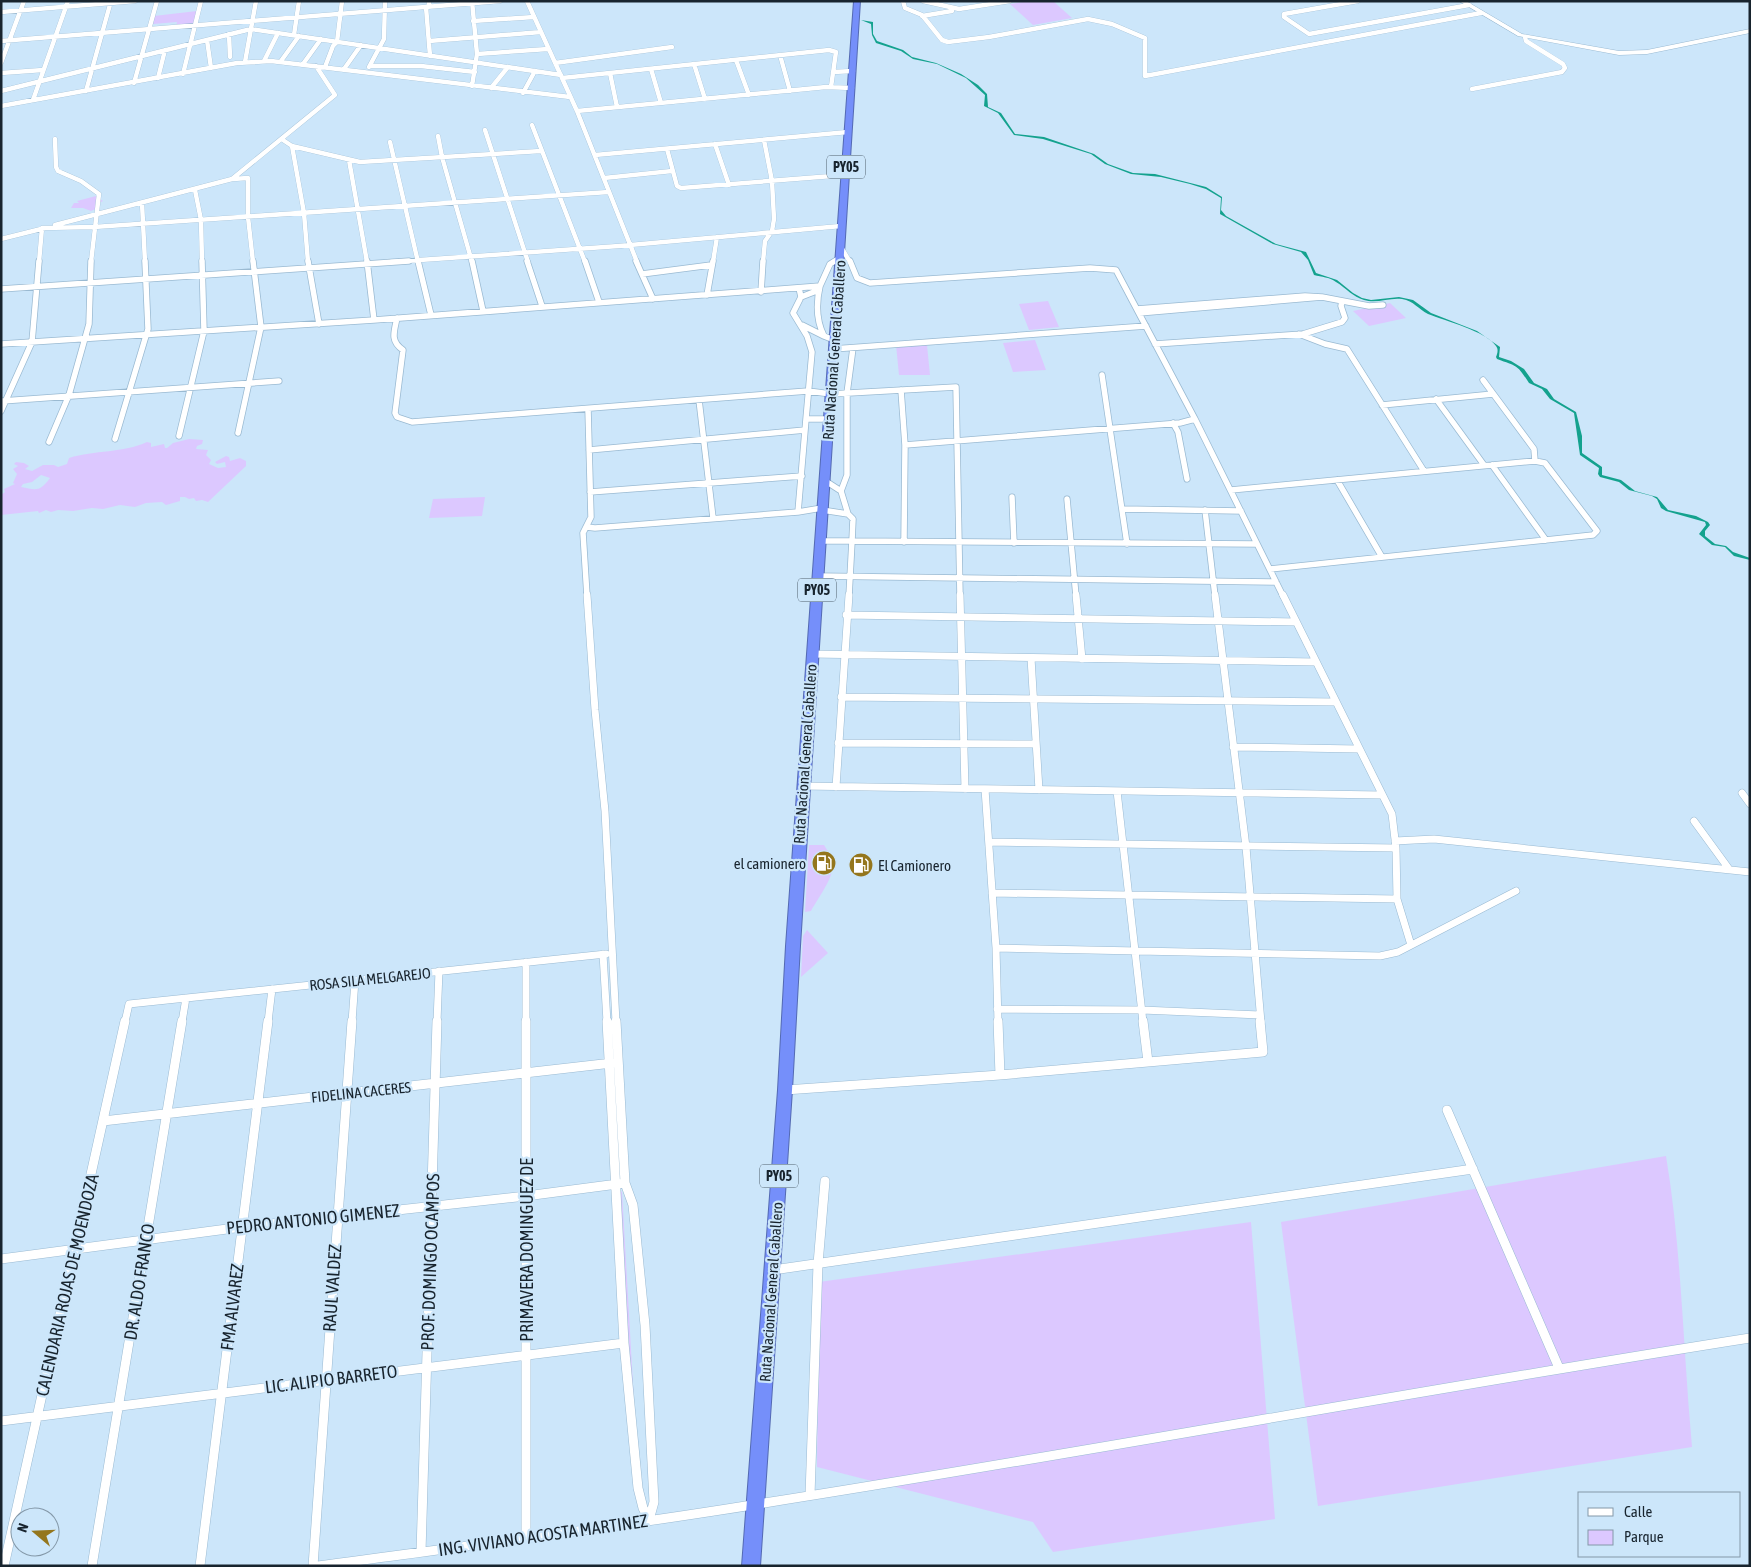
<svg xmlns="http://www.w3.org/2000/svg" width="1751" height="1567" font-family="'Asap Condensed',sans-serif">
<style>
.green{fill:#dcc8ff;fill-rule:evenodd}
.water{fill:#14a28e}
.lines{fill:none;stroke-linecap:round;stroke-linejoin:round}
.street-far3-casing{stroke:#9abad2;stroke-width:5}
.street-far2-casing{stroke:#9abad2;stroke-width:7}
.street-far1-casing{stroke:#9abad2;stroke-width:8}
.street-casing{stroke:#9abad2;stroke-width:10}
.secondary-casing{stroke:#9abad2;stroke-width:1}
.highway-casing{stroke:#546ab3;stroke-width:2}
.street-far3{stroke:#fff;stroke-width:4.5}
.street-far2{stroke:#fff;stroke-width:5.5}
.street-far1{stroke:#fff;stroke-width:7}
.street{stroke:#fff;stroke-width:9}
.secondary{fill:#fff;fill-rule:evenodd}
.highway{fill:#758ffa;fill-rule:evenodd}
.labels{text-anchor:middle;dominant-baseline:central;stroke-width:4.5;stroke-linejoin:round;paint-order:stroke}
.shield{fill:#cce6fa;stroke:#4e5e6b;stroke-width:1}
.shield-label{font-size:14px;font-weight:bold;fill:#18242e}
.street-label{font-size:15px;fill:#18242e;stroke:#cce6fa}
.poi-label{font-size:15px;fill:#18242e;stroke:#cce6fa;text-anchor:end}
.near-street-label{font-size:18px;fill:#18242e;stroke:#cce6fa}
</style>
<rect width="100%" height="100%" fill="#cce6fa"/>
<path class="green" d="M1029,1H1053L1072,18L1033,25L1010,4Z
M197,11L193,25L176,26L177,22L153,24L154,16Z
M96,196L103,201L97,204L100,207L91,211L83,208H71L74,203H79L77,201Z
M1048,301L1059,327L1029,330L1019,304Z
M1390,303L1406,318L1369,326L1353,311Z
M1035,340L1046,370L1013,372L1003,343Z
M896,345H927L930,375H899Z
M189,439L203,440L202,444L197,446L196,449L208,450L206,455L211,460L209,464L218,468L226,467L225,462L217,464L215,462L226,456L229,457L230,461L240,458L246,461V466L208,502L202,500L196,501L194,498L189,499L185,497H180V501L166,505L162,502L146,503L135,507L120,505L103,509L92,508L73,511L58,510L51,512L46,510L39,513L38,511L1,515V495L5,492L4,489L15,484L13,483L17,474L13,469L18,466L14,464L16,462L24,463L29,466L25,469L32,471L43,465H54L58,467L67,464L69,458C95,450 123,453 147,442L151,443V447L164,444L165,448H167L173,443ZM41,475L50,478C40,492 36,490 21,487L23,484L32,482Z
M485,497L482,516L429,518L433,499Z
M809,845H824C827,850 832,857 833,863C835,876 817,900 811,911L805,912Z
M807,930L828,953L801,977L803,936Z
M1666,1156C1682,1252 1683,1350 1692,1447L1318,1506L1281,1222Z
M620,1190L622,1192L639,1489L635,1492L617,1192Z
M1251,1222L1275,1519L1053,1552L1033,1522L817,1467L819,1282Z"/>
<path class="water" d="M861,20L873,22V34L877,41L903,50L912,57L936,63L961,74L978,85L987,94L988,107L1001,113L1015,134L1044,137L1094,154L1108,164L1133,173L1155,174L1206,187L1222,197L1221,210L1226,216L1276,244L1306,252L1316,273L1337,280L1353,293L1362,298L1371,300L1399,297L1413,300L1431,313L1477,331L1500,347L1499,357L1511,361L1524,369L1534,383L1547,389L1554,399L1576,412L1582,436V453L1602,467V475L1621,480L1635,491L1657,497L1668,510L1696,516L1708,522L1710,525L1705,531V536L1715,544L1726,546L1733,552L1750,558V560L1734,556L1725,547L1712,545L1699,534L1706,525L1705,522L1666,511L1661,508L1657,499L1652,496L1629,490L1619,482L1600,477L1598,474L1599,468L1580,455L1574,413L1550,399L1542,389L1529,383C1517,365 1519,367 1497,359L1496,357C1497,354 1499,350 1496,346C1486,331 1445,321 1428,314C1418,309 1414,301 1402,299C1390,297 1377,304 1364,300C1353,297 1346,288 1336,282C1329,277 1322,277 1314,275L1308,260L1301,252L1273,244L1220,214L1221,198L1206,189L1190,184L1161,177L1131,174L1105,164L1091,154L1043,139L1014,135L998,113L984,106L985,95L966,78L937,64L913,59L901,51L876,43L872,35L871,24Z"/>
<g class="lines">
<defs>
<path id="street-far3" d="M429,1V7H426L430,56
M472,1L477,54L472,86
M527,1L577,111L637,262
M903,1L905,8L922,15L942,40L948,42L989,37L1088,19L1112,24L1145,38V76L1481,13
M923,1L959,9L1010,1
M1358,1L1284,14V17L1309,34L1469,5
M1,12L135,1
M922,16L952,11
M473,21L534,17
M229,34L230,57
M294,35L299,1
M207,40L211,68
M1,41L500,1
M429,41L541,32
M477,54L548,49
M780,55L790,91
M736,60L749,95
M264,61L278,33
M281,61L299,36
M245,62L256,1
M1,63L24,1
M555,63L672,47
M303,64L321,39
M694,64L705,99
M370,66H421L475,72
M325,67L333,46L337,42L342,1
M369,67L384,39L385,1
M344,69L361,45
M651,69L661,103
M833,72L853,71
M1,73L43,70
M610,73L617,107
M183,74L201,1
M158,78L165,50
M562,78L829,50L836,52L831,87
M134,83L157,1
M491,88L508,67
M1472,89L1562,72L1565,68L1563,64L1526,41L1525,37
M1,91L251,29L561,75
M86,91L111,1
M523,93L535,71
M33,100L68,1
M1,106L237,63L271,61L570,97
M577,111L826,87L852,88
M532,125L585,262
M485,130L528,262
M438,136L442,157L472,262
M55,139L56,167L58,171L81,181L99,194L91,262
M283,140L292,146L360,162L541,151
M390,142L418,262
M715,144L729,185
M292,146L304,213L308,262
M667,149L677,186L681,188L845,175
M595,155L848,132
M349,160L367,262
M604,178L672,171
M233,179L248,178V217L253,262
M195,190L201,220L202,262
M142,203L145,262
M55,225L232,179L335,95L316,66
M1,239L45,228
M841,247L850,262
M39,262L42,228L94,227L609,192
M391,262L619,246L841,226
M713,262L717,237
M763,262L765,241L772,231L774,219L772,181L764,140
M833,262L840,257"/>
<path id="street-far2" d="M308,261L319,324
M367,261L374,320
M418,261L431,315
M472,261L483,311
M527,261L542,306
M585,261L599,302
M636,261L653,299
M850,261L857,278L870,283L1090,268L1116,270L1195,419L1283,596
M642,274L711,265
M820,286C816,303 816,320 824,336L834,340
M799,288L801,297L793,313L807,336L812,352L806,419
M1,289L409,261
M761,292L763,261
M707,295L713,261
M801,297L819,290
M1322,297L1369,306L1383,305
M1137,309L1305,296L1322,297L1139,313
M397,318C394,332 390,341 403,350L395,413L397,417L412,422L808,391L831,394L956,387L960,596
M802,325L824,336
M1299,334L1325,344L1347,349L1424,471
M1,344L374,320L820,286L830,264L835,261
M1155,344L1303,334L1342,322L1345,318L1341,306L1342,301
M833,349L1146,326
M1102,375L1127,544
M1483,380L1534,449L1535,461
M901,390L905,445L904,542
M1436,399L1484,465
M699,400L713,518
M2,401L279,381
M1382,405L1493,394
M1,411L32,342L39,261
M1173,423L1178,432L1187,479
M238,433L261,327L253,261
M179,436L204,331L202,261
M115,439L148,329L145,261
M49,442L69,395L89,324L91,261
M905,445L1180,423L1195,419
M589,450L805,430
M1492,465L1546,540
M824,480L841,491L848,514
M1337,480L1382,557
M1231,490L1535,461L1545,463L1597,531L1593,535L1270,569
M841,491L847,475V393L853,348
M590,492L802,476
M1012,497L1014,543
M1067,499L1076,596
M1122,509L1241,511
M822,510L848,514L853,519L852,541L1257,544
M1205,510L1215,596
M798,512L806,419H829
M586,527L595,528L798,512L822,508
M820,541H852L849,596
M817,576L1276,582
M587,596L583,533L591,517L588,409"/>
<path id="street-far1" d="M587,595L595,710L605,811L616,1022
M960,595L965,789
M1076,595L1082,659
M1215,595L1246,847L1261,1022
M1283,595L1392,814L1396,848L1397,899L1411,945
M846,615L1296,622
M812,654L1315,662
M1031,658L1039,790
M841,697L1335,702
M838,743L1036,744
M1233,747L1358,749
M803,786L1381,795
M836,787L849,595
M985,789L996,948L998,1022
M1117,791L1143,1022
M1742,793L1750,804
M1694,821L1729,869
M1395,841L1434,839L1750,872
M989,842L1396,848
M992,893L1397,899
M996,948L1380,956L1398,952L1516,891
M603,954L607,1022
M526,962V1022
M997,1009L1142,1010L1260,1015
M125,1022L129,1004L606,954
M182,1022L186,998
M268,1022L272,989
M352,1022L355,980
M437,1022L439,971"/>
<path id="street" d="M526,1021V1537
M607,1021L624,1343L638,1488L643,1508L649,1520L654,1502L645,1325L633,1205L625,1183L616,1021
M998,1021L1000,1075
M1143,1021L1148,1062
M785,1090L1000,1075L1263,1052L1260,1021
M1447,1110L1559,1368
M103,1121L612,1063
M1,1259L242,1227L526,1196L625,1183
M773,1270L1473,1169
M1,1421L624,1343
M810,1495L818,1264L825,1181
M421,1552L437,1021
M4,1566L125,1021
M92,1566L182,1021
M200,1566L268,1021
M313,1566L352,1021
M318,1566C465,1546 612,1528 758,1504C1089,1452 1419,1390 1750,1338"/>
<path id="secondary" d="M1459,1H1466L1522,34L1619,51L1647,50L1750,29V33L1647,54L1619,55L1518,36Z"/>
<path id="highway" d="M854,1H860L800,946L792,1090L760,1566H742L778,1090L786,946Z"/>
</defs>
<use href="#street-far3" class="street-far3-casing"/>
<use href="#street-far2" class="street-far2-casing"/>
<use href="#street-far1" class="street-far1-casing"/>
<use href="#street" class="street-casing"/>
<use href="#secondary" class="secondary-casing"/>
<use href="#highway" class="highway-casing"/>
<use href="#street-far3" class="street-far3"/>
<use href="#street-far2" class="street-far2"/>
<use href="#street-far1" class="street-far1"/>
<use href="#street" class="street"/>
<use href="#secondary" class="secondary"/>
<use href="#highway" class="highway"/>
</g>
<defs>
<symbol id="fuel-disc" viewBox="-11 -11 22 22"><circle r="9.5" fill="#94761d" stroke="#cce6fa"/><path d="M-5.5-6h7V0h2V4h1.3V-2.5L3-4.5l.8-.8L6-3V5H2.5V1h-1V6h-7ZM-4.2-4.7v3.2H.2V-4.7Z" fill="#fff"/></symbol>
</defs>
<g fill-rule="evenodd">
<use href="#fuel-disc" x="810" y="849" width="28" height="28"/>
<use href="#fuel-disc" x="847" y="851" width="28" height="28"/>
</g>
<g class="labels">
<g class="shield">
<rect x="827" y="155.5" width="38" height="23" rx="4"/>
<rect x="798" y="578.5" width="38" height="23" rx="4"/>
<rect x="760" y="1164.5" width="38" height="23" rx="4"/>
</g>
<g class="shield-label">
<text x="846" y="167">PY05</text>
<text x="817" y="590">PY05</text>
<text x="779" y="1176">PY05</text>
</g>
<g class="street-label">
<text transform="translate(834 350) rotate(-86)">Ruta Nacional General Caballero</text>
<text transform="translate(805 754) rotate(-86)">Ruta Nacional General Caballero</text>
<text transform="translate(370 979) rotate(-6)">ROSA SILA MELGAREJO</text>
<text transform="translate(361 1092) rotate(-6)">FIDELINA CACERES</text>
<text transform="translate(771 1292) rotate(-86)">Ruta Nacional General Caballero</text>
</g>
<g class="poi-label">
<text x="806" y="863">el camionero</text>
<text x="878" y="865" text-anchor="start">El Camionero</text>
</g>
<g class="near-street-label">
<text transform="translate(313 1219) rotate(-6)">PEDRO ANTONIO GIMENEZ</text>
<text transform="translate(526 1250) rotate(-90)">PRIMAVERA DOMINGUEZ DE</text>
<text transform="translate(430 1262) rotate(-88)">PROF. DOMINGO OCAMPOS</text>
<text transform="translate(139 1282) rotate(-81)">DR. ALDO FRANCO</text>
<text transform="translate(67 1285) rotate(-77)">CALENDARIA ROJAS DE MOENDOZA</text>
<text transform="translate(332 1288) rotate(-86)">RAUL VALDEZ</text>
<text transform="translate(232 1307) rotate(-83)">FMA ALVAREZ</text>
<text transform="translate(331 1379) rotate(-7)">LIC. ALIPIO BARRETO</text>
<text transform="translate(543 1535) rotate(-8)">ING. VIVIANO ACOSTA MARTINEZ</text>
</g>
</g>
<rect width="1751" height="1567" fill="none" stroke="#18242e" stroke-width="5"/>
<rect x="1578" y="1492" width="162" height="65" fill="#cce6fa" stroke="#8498a8"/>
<rect x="1588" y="1508" width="25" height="8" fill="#ffffff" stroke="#8498a8"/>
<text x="1624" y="1517" font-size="15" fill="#18242e">Calle</text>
<rect x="1588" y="1530" width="25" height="15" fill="#dcc8ff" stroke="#8498a8"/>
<text x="1624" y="1542" font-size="15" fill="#18242e">Parque</text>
<g transform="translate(35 1532) rotate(289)"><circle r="24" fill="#cce6fa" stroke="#8498a8"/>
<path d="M0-4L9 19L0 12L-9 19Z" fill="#94761d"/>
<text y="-8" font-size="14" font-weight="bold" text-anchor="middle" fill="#18242e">N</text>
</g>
</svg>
